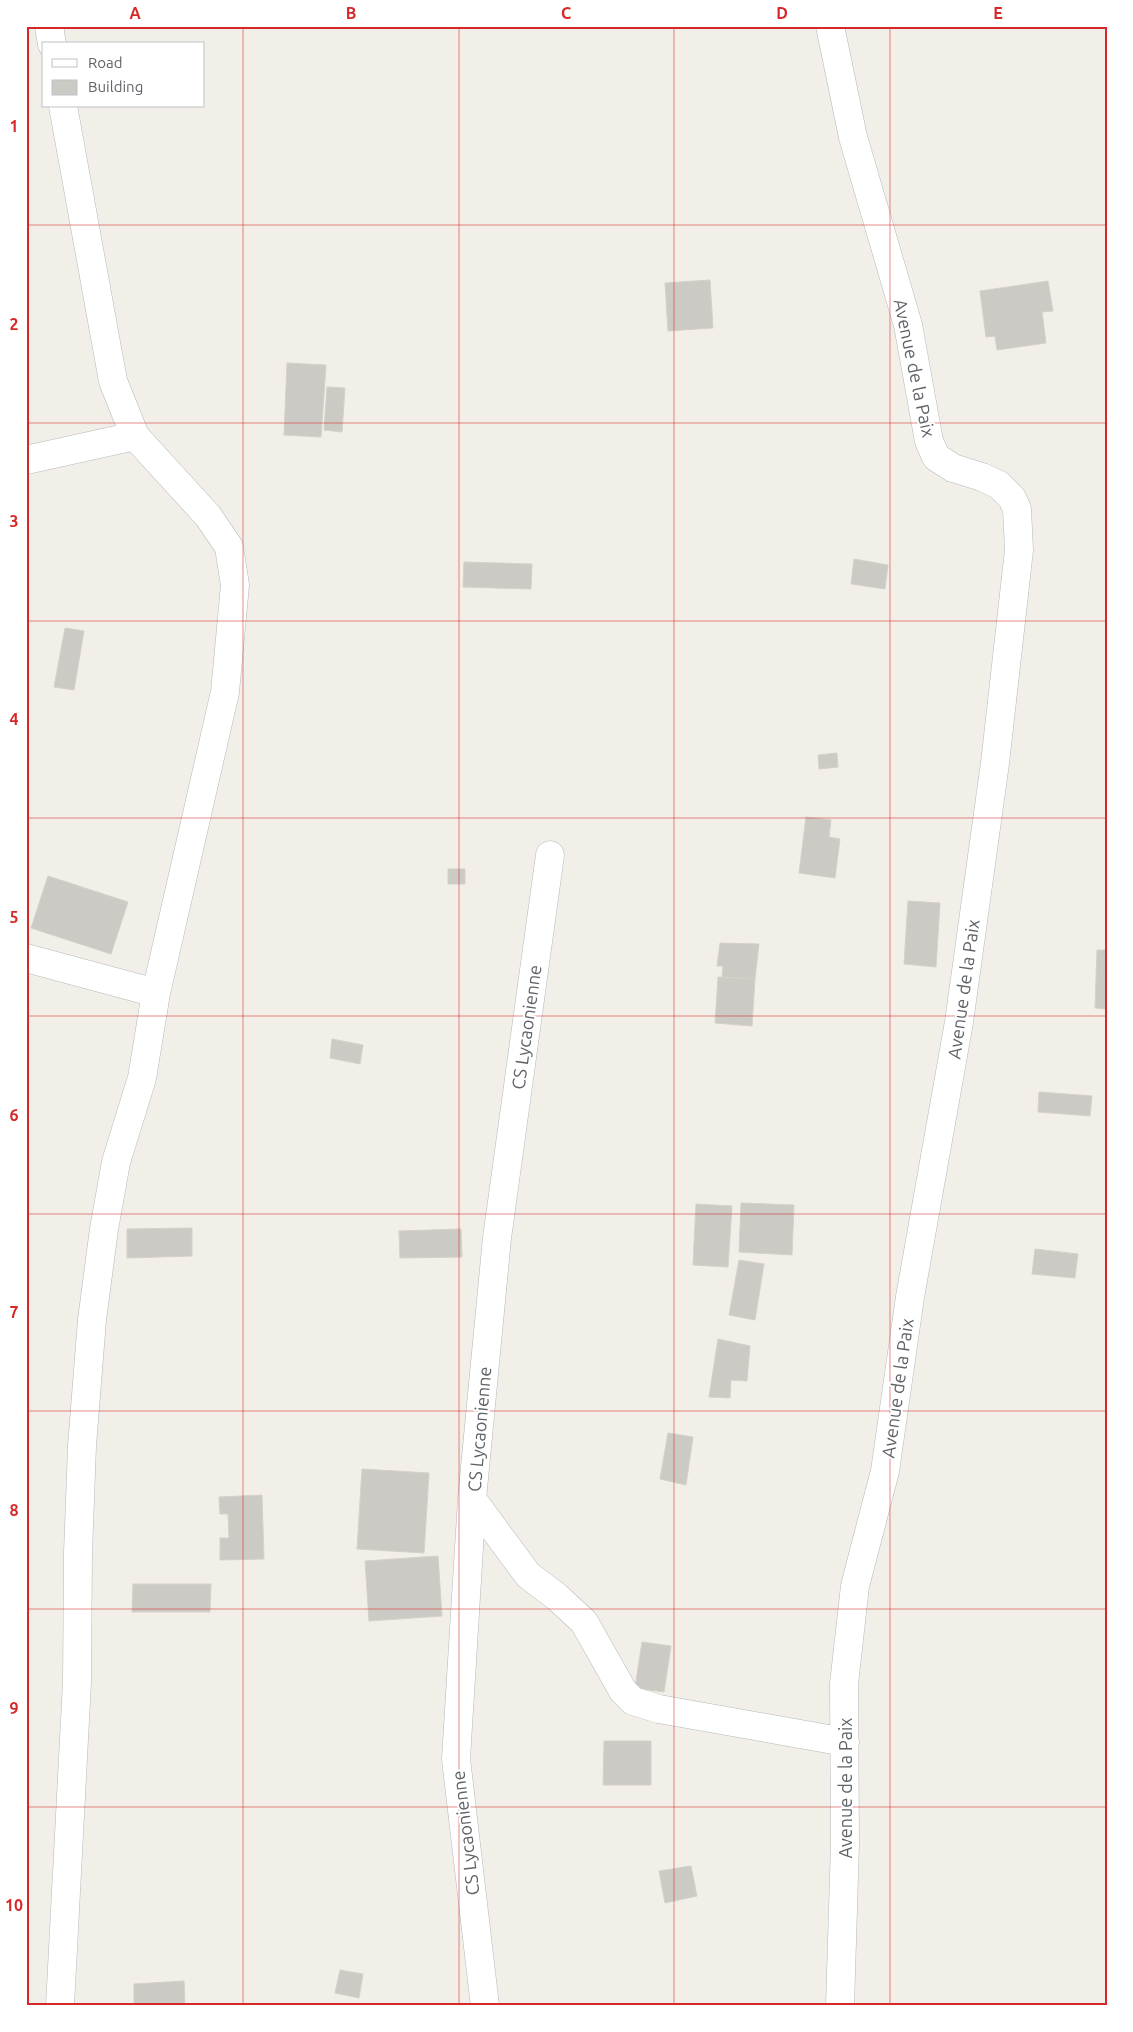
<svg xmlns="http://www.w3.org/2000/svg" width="1133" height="2032" font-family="Ubuntu,sans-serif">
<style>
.building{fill:#cccac5;stroke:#d6d1c6}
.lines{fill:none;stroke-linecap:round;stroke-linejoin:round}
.street-casing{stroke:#b5b8bc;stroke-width:29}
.street{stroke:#fff;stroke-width:28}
.grid{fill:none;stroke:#d62828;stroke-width:1;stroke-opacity:0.55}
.labels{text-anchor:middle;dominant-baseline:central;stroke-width:4;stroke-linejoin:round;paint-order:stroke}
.street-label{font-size:18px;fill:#5f6368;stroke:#fff}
.neatline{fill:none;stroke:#d62828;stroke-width:2}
.grid-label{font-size:16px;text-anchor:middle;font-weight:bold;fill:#d62828}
</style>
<rect width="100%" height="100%" fill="#f1efe8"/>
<path class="building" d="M710,280L713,328L668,331L665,283Z
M1048,281L1053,311L1042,312L1046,343L997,350L995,336L986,337L980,291Z
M287,363L326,365L321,437L284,435Z
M327,387L345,388L342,432L324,430Z
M854,559L888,565L885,589L851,584Z
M464,562L532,564L531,589L463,587Z
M65,628L84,631L74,690L54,687Z
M837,753L838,767L819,769L818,755Z
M806,817L831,820L829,837L840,839L835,878L799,873Z
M448,869H465V884H448Z
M48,876L128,902L111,954L31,928Z
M908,901L940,903L936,967L904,964Z
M720,943L759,944L755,979L722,977L723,966H717Z
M1097,950H1107V1009L1095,1008Z
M718,977L755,979L752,1026L715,1023Z
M332,1039L363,1045L360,1064L330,1058Z
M1039,1092L1092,1096L1090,1116L1038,1112Z
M741,1203L794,1205L792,1255L739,1252Z
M696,1204L732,1206L728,1267L693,1265Z
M192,1228V1256L127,1258V1229Z
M461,1229L462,1257L400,1258L399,1231Z
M1035,1249L1078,1254L1075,1278L1032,1274Z
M739,1260L764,1264L755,1320L729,1315Z
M718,1339L750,1346L747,1381L731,1380L730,1398L709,1397Z
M668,1433L693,1437L686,1485L660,1479Z
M362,1469L429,1473L424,1553L357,1549Z
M262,1495L264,1559L220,1560V1538H229L228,1514H220L219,1497Z
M438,1556L442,1616L369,1621L365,1561Z
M133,1584H211L210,1612H132Z
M642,1642L671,1646L664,1692L635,1688Z
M604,1741H651V1785H603Z
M691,1866L697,1896L665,1903L659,1871Z
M340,1970L363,1974L359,1998L335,1993Z
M184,1981L185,2006H134V1984Z"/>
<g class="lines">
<defs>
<path id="street" d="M49,26L52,44
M830,26L853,137L908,325L929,441L936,457L953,468L982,477L999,485L1012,498L1017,509L1019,550L995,763L959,1022L910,1297L885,1471L855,1586L844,1684L845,1844L840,2006
M26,460L135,436
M26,958L156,993
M472,1499L528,1575L557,1597L584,1622L623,1691L633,1701L659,1709L845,1742
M60,2006L77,1682L78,1553L82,1446L92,1320L104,1229L116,1162L142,1078L156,993L225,692L235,585L229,547L208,516L135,436L113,381L63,106
M485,2006L456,1759L472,1499L497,1238L550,855"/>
</defs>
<use href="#street" class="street-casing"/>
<use href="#street" class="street"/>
</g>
<path class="grid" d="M243,26V2006M459,26V2006M674,26V2006M890,26V2006M26,225H1107M26,423H1107M26,621H1107M26,818H1107M26,1016H1107M26,1214H1107M26,1411H1107M26,1609H1107M26,1807H1107"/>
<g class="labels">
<g class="street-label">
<text transform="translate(915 368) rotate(78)">Avenue de la Paix</text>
<text transform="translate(963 989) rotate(-82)">Avenue de la Paix</text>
<text transform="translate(526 1027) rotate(-82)">CS Lycaonienne</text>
<text transform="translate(897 1388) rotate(-82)">Avenue de la Paix</text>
<text transform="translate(479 1429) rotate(-85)">CS Lycaonienne</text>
<text transform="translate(845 1788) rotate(-90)">Avenue de la Paix</text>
<text transform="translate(465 1833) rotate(-97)">CS Lycaonienne</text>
</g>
</g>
<rect width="1133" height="2032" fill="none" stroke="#ffffff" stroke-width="55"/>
<rect x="42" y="42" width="162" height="65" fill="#ffffff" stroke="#bfc1c3"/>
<rect x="52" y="59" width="25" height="8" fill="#ffffff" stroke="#bfc1c3"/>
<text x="88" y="68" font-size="15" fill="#5f6368">Road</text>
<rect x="52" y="80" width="25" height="15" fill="#cccac5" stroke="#bfc1c3"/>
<text x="88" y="92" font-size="15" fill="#5f6368">Building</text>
<rect x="28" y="28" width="1078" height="1976" class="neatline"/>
<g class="grid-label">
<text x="135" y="19">A</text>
<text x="351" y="19">B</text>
<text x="566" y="19">C</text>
<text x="782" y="19">D</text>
<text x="998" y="19">E</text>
<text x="14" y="132">1</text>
<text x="14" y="330">2</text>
<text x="14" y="527">3</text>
<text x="14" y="725">4</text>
<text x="14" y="923">5</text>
<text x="14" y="1121">6</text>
<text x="14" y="1318">7</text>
<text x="14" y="1516">8</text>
<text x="14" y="1714">9</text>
<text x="14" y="1911">10</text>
</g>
</svg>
